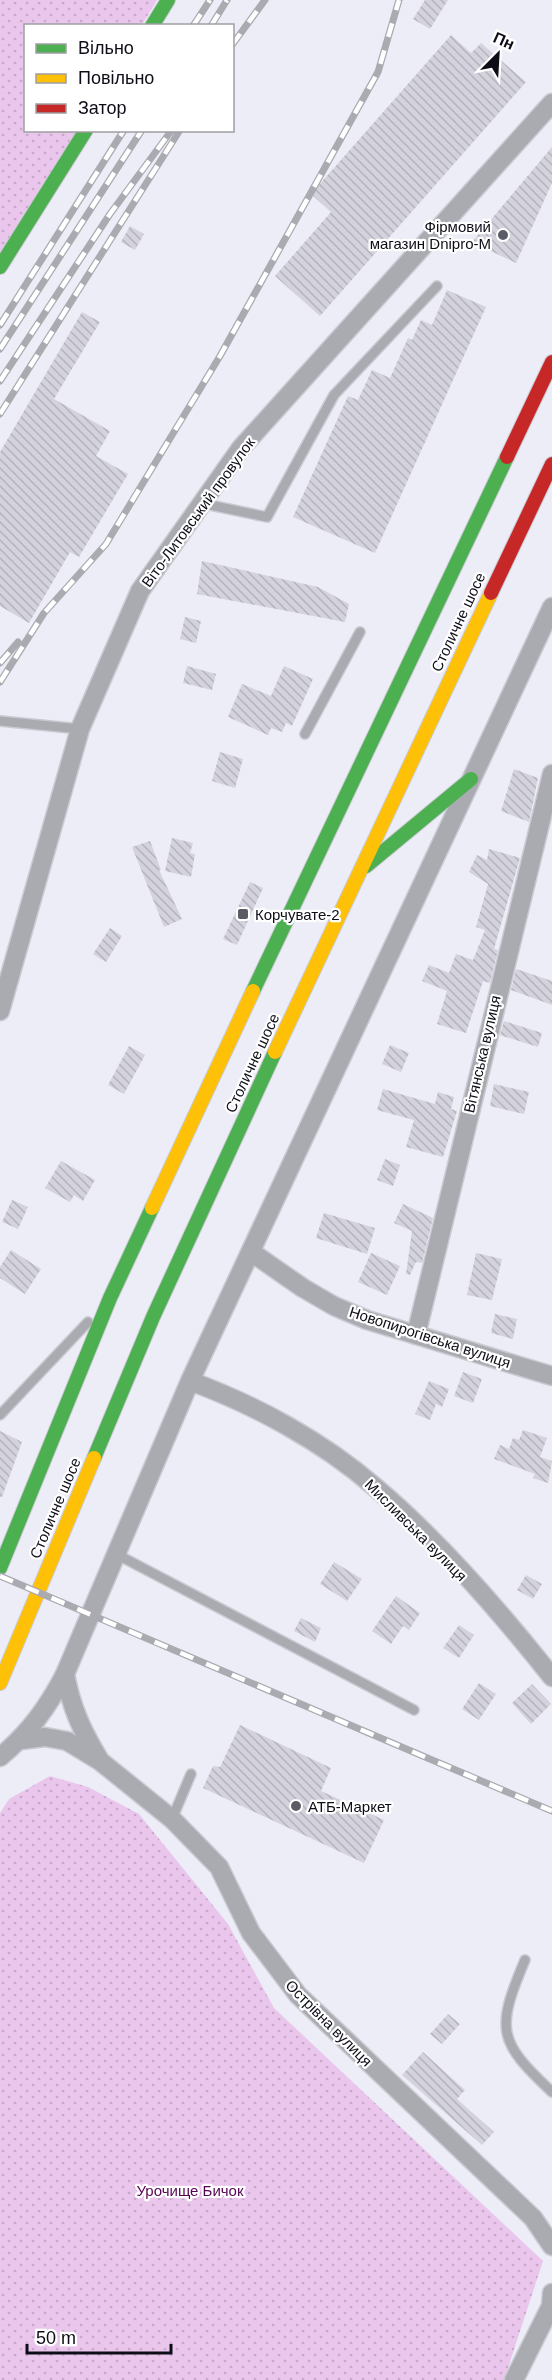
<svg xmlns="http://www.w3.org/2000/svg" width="552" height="2380" font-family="Helvetica,sans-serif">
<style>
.park{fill:url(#park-dots)}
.building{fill:url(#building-back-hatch)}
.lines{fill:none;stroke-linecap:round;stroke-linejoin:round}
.lane-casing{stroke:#cacad3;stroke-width:12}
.street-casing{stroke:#cacad3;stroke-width:21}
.fast-casing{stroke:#cacad3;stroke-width:16}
.slow-casing{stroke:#cacad3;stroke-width:16}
.jam-casing{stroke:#cacad3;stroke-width:16}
.lane{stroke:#a9abb1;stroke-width:9}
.street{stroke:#a9abb1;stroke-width:18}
.fast{stroke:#4caf50;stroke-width:14}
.slow{stroke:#ffc107;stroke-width:14}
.jam{stroke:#c62828;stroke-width:14}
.rail-casing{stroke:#aaaab1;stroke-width:7}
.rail{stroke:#fff;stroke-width:4.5;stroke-dasharray:14;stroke-linecap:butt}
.poi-dot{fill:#5b5b66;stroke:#fff;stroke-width:2}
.labels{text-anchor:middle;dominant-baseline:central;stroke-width:4.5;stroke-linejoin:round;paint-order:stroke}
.poi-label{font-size:15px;fill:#0d0d17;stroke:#fff;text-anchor:start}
.street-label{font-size:15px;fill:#0d0d17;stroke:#fff}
.park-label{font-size:15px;fill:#590557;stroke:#fff}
</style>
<defs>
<pattern id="park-dots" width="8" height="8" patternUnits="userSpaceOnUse" patternTransform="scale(1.5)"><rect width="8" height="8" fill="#eac6ec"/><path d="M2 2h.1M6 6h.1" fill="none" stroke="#c8a9ca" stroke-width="1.8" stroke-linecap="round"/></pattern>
<pattern id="building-back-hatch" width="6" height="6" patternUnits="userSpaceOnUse" patternTransform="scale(1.5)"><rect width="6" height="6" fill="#d4d2dc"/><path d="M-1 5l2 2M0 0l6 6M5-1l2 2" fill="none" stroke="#b5b3bc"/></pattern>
</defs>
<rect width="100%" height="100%" fill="#ededf8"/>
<path class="park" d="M0,0H157L142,25L26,26V130L78,131L0,259Z
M50,1776L88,1787L139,1814L228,1924L274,2008L543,2261L504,2380H0V1813L9,1799Z"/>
<path class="building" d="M425,0H448L430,29L413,19Z
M451,35L471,53L481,43L526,82L320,316L275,276L331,212L311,194Z
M552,147V183L516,263L472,242Z
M130,226L144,234L135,250L121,242Z
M447,290L486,307L375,553L293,517L348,396L358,400L372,370L390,378L408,338L412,340L421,320L432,325Z
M82,312L100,322L54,399L110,431L96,456L128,474L79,557L70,552L29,623L0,606V452Z
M202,561L318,587L349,604L345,622L197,594Z
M185,617L201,621L196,643L180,639Z
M187,666L216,674L212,690L183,683Z
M284,666L313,679L292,726L286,723L282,732L271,728L268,735L228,717L242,684L271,696Z
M220,752L243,759L235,788L212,781Z
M514,769L538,778L529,822L501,811Z
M172,838L193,843L190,853L195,854L191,877L165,871Z
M150,841L161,870H159L182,919L164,927L132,847Z
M489,849L520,858L494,949L498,950L490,983L483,981L466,1033L437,1024L447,991L422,981L429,965L449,973L456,954L473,960L485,930L476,927L488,884L469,872L477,855L487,860Z
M250,882L263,888L237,945L223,939Z
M110,928L122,936L106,962L93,954Z
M516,969L552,981V1005L511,990Z
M504,1021L542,1033L538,1047L500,1035Z
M390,1045L409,1053L401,1072L382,1064Z
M129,1046L145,1055L124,1094L108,1085Z
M494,1084L529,1092L524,1114L490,1106Z
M383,1089L435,1104L438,1092L454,1097L451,1109L457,1111L443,1157L406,1147L414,1120L377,1110Z
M385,1159L400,1165L393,1186L377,1180Z
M61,1161L95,1180L83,1201L74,1195L70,1202L45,1188Z
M12,1200L28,1207L18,1229L2,1222Z
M403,1204L433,1218L422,1263L416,1262L410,1275L406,1274L412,1231L394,1223Z
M324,1213L375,1228L367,1254L316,1238Z
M11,1250L41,1269L25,1294L0,1278V1267Z
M371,1253L400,1266L387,1295L358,1282Z
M476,1253L502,1259L492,1300L467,1295Z
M495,1314L517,1319L513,1339L491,1333Z
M463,1372L482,1379L473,1403L454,1396Z
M429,1381L449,1389L442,1407L436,1404L430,1420L415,1414Z
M523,1430L547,1438L540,1457L552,1461L548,1483L533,1478L535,1474L494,1459L500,1445L509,1449L513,1438L519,1440Z
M0,1431L22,1442L2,1497H0Z
M334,1562L362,1579L347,1601L320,1584Z
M526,1575L542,1584L533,1599L517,1590Z
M396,1596L420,1613L409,1630L403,1626L391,1644L372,1631Z
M301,1618L321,1628L315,1642L294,1631Z
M459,1625L474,1635L459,1658L443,1648Z
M479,1683L496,1694L479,1720L462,1709Z
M532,1684L551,1704L531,1724L512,1703Z
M240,1725L331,1768L321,1791L384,1820L364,1863L203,1788L213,1766L220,1767Z
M448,2014L460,2024L442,2044L430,2034Z
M423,2052L465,2090L457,2099L494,2132L482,2145L402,2075Z"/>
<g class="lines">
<defs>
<path id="lane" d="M200,503L267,517L334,395L437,286
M0,721L80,729
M305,734L360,632
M0,1415L88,1322
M116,1554L414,1710
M172,1819L191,1774
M525,1960C496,2029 497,2041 552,2092"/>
<path id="street" d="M0,1011L80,729L140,591L241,448L552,103
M251,1252L303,1288L334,1306L367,1320L552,1376
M416,1335L552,774
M190,1381C255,1405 322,1441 375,1487C437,1539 502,1614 552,1677
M65,1674C71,1707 82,1731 99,1759
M21,1740L45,1737L67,1741L100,1761L172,1819L219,1867L251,1933L298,1995L533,2218L552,2246
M0,1757C29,1733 48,1707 65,1674L190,1381L552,607
M514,2380L551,2306L552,2293"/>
<path id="fast" d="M152,26L168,0
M0,267L86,130
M366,866L471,779
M253,991L507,457
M94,1458L153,1317L275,1052
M0,1568L110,1298L152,1208"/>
<path id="slow" d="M275,1052L491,593
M152,1208L253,991
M0,1683L94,1458"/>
<path id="jam" d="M507,457L552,362
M491,593L552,464"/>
</defs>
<use href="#lane" class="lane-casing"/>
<use href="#street" class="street-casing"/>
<use href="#fast" class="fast-casing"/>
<use href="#slow" class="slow-casing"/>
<use href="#jam" class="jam-casing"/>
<use href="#lane" class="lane"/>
<use href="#street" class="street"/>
<use href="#fast" class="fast"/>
<use href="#slow" class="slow"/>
<use href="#jam" class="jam"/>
<defs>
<path id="rail" d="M193,26L210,0
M211,26L227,0
M232,45L265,0
M0,325L124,130
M0,349L142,130
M0,381L110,214L171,131
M0,414L180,130
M0,663L18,642
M0,682L44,613L106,544L220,356L378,72L399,0
M0,1576L552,1811"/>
</defs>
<use href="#rail" class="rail-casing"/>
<use href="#rail" class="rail"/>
</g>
<g class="poi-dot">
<circle cx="503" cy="235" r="6"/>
<rect x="237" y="908" width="12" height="12" rx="3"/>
<circle cx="296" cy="1806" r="6"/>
</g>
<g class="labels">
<g class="poi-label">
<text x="491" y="226" text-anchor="end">Фірмовий<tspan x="491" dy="17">магазин Dnipro-M</tspan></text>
<text x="255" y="914">Корчувате-2</text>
<text x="308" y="1806">АТБ-Маркет</text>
</g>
<g class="street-label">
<text transform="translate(198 512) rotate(-54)">Віто-Литовський провулок</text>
<text transform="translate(458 622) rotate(-65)">Столичне шосе</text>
<text transform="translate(482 1054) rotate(-77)">Вітянська вулиця</text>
<text transform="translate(252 1063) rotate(-65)">Столичне шосе</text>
<text transform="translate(430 1337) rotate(18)">Новопирогівська вулиця</text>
<text transform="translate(55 1508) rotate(-67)">Столичне шосе</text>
<text transform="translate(416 1530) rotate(45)">Мисливська вулиця</text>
<text transform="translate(329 2023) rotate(45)">Острівна вулиця</text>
</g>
<g class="park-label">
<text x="190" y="2190">Урочище Бичок</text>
</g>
</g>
<rect x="24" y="24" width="210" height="108" fill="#ffffff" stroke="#9e9ea2" stroke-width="1.5"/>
<rect x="36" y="44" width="30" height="9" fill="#4caf50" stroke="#9e9ea2" stroke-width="1.5"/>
<text x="78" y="54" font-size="18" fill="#0d0d17">Вільно</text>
<rect x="36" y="74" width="30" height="9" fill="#ffc107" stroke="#9e9ea2" stroke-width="1.5"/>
<text x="78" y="84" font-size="18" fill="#0d0d17">Повільно</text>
<rect x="36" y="104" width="30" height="9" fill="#c62828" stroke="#9e9ea2" stroke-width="1.5"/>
<text x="78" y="114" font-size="18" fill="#0d0d17">Затор</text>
<g transform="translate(498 54) rotate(24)" stroke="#ffffff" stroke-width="4.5" paint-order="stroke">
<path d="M0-4.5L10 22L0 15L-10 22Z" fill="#0d0d17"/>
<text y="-9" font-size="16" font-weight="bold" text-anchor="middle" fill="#0d0d17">Пн</text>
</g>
<path d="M27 2344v9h144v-9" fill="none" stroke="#0d0d17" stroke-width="3"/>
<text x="36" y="2344" font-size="18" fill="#0d0d17" stroke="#ffffff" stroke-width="4.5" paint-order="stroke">50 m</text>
</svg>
